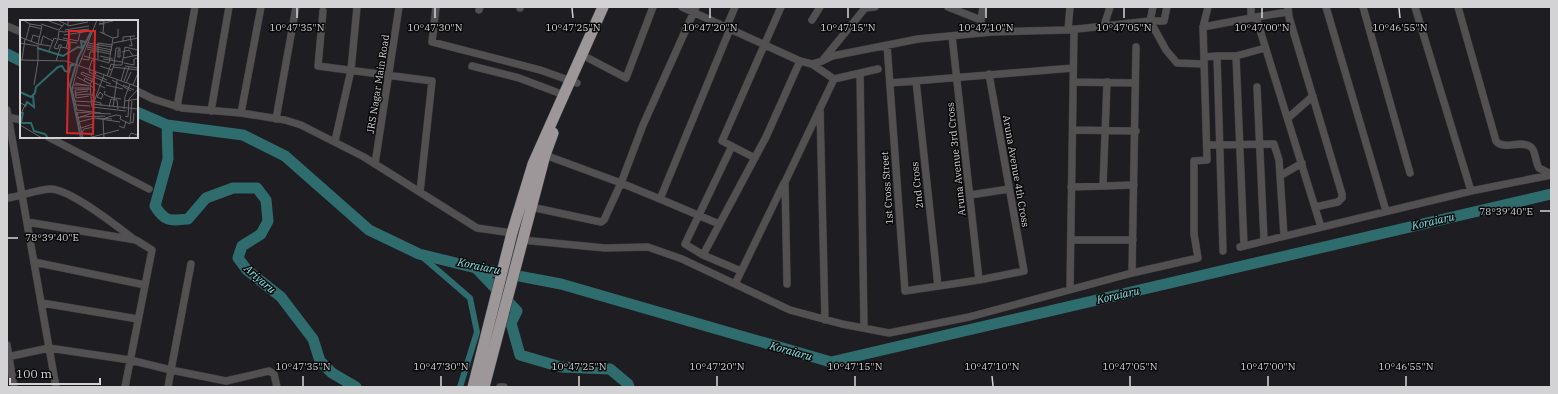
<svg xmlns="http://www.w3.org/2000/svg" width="1558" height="394" font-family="'IBM Plex Serif',serif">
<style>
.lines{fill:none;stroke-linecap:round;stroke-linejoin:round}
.canal{stroke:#2f6c6e;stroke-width:6}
.river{stroke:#2f6c6e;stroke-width:11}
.minor-casing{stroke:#3a3a3f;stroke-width:8}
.highway-casing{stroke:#3a3a3f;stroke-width:12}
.minor{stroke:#535051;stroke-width:7}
.highway{stroke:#9e9799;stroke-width:11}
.ticks{fill:none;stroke:#d3d3d6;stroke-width:1.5}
.labels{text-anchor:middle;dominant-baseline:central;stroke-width:3;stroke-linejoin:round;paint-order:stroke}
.street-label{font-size:10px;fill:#d3d3d6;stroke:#080809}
.water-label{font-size:11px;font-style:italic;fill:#86e8ea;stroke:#080809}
.inset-river{fill:none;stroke:#2f6c6e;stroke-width:2}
.inset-road{fill:none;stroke:#66666a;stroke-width:1}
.view{fill:#d62828;fill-opacity:0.15;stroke:#d62828;stroke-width:2}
.inset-edge{fill:none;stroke:#d3d3d6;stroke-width:2}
.ticks-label{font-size:10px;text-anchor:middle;fill:#d3d3d6;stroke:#080809;stroke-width:3;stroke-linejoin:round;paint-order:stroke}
</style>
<rect width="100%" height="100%" fill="#1d1d22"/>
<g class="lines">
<path class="canal" d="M419,254L470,298L477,332L460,387"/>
<path class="river" d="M7,54L21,61
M137,112L167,125L243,135L285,156L369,230L419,254L476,268L561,284L831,362L1551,194
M167,125L168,159L155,206C165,222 170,221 188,219L206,198L233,188H257L266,200L268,221L261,234L242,246L238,258L247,270L281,297L313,339L320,361L332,373L356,387
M476,268L517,311L511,323L520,355L561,367L610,369L628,384L629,387"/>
<defs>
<path id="minor" d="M436,7L432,42L540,70L577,83
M682,7L800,61L812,64L822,61L866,7
M696,7L643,125L621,183L660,199L730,29
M948,7L981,20L982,33
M1167,7L1164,21H1150L1166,50L1177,63L1203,64
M1251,7V18L1256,17L1321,227
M1288,7L1289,17L1342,194V198L1338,202L1315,207
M1326,7L1386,211
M1363,7L1410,173
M1415,7L1471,191
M1458,7L1496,141C1504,151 1521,139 1531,147C1536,151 1535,162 1539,168L1551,174
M520,8V7
M865,8L875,7
M479,10L480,7
M323,11L318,66L432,81L420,192
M1256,17L1288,12
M812,20L820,7
M981,20L983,7
M7,26L21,32
M1104,26L1110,7
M1203,27L1251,18
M726,28L735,7
M1068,30L1070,7
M952,36L979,280
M887,45L905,291L979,280L1024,271L989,74
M1217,56H1236L1265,48
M1236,56L1244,246
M1204,57L1217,56L1223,251
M588,58L626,78L653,7
M822,61L832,56L918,39L992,32L1068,30L1150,21L1153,7
M812,64L834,79L878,69
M472,66L519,78L564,95
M860,73L864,328
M916,81L938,286
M1073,82L1135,83
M890,83L1073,68
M1257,87L1264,240
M137,91L153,99L182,108L241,113L285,120L301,125L364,157L477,228L512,233
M177,107L195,7
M820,108L825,320
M7,110L56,387
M211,111L229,7
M241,113L261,7
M8,117L21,120
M1288,118L1313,96
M276,119L296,7
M1074,130L1136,131
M48,137L149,189
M335,141L351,70L357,7
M1207,145L1274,144L1279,160L1284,236
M732,146L685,244L703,255L741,271
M755,158L722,141L781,7
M375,164L399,7
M1280,176L1302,163
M1103,186L1107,82
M1071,187L1134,185
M970,195L1009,189
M7,198C21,196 36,190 50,189C69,188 118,227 135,240
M660,199L719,224
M531,207L601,222L604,220L621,183L545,155
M27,222L136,240L152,250L125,387
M522,240L605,248L648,247L682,259L790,310L842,324L889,333L969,317L1132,273L1198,258L1194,234V161L1207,160L1203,27L1208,7
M1071,240H1133
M1240,247L1471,191L1551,175
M703,255L766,137L800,61
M34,262L145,285
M191,264L171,370L226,381L269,371L274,374L277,387
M1132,273L1136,47
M735,284L784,183
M787,284L785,182L834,79
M1070,289L1074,29
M42,303L138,319
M7,345L14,387
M7,357L49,348L130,360L171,370L168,387
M500,387H504"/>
<path id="highway" d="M473,387L512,233L533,164L603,7
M484,387L545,155L553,133"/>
</defs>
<use href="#minor" class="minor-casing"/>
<use href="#highway" class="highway-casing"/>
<use href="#minor" class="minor"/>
<use href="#highway" class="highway"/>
</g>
<path class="ticks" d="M297,8V18M435,8V18M572,8L573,18M710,8V18M848,8V18M986,8V18M1124,8V18M1262,8V18M1399,8L1400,18M1540,211H1550M8,238H18M303,376V386M441,376V386M579,376V386M717,376V386M855,376V386M992,376L993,386M1130,376V386M1268,376V386M1406,376V386"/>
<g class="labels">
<g class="street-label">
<text transform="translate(378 84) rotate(-81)">JRS Nagar Main Road</text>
<text transform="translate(956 159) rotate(-96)">Aruna Avenue 3rd Cross</text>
<text transform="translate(1016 171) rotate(80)">Aruna Avenue 4th Cross</text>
<text transform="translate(917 185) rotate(-96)">2nd Cross</text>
<text transform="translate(887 188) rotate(-94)">1st Cross Street</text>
</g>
<g class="water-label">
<text transform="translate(1433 221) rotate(-13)">Koraiaru</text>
<text transform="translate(479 266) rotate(12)">Koraiaru</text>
<text transform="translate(260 279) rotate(41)">Ariyaru</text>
<text transform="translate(1118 295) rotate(-13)">Koraiaru</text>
<text transform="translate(791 351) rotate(16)">Koraiaru</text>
</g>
</g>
<g transform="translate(20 20)">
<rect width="118" height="118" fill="#1d1d22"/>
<path class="inset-river" d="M17,28L43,36L58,27L62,28L61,21L66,22M0,72L11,77L15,73L16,67L38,47L42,46L45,51L49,52L51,45H54M5,87L7,82L14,87L13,75M3,92L1,103H11L14,111L25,114L28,118M61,118L50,65L58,38L71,12"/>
<path class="inset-road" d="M3,0L10,4L6,19M26,0L43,6M37,0L48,5M64,1H48V6L68,2M79,1H84L83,13H85M10,4L22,6L18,24L30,26M21,4L39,10L44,4M84,4H79L93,1M10,6L22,9M45,10L69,6M44,12L69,9M80,12L93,18L89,43M44,15L70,11M0,17L5,19L2,40M43,18L58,21L60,13M93,18L98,17V9M5,19L18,24V40M38,19L39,11L44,12M11,22L13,15L19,17M103,22V17L115,16M0,23L17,26M68,23L92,27M93,23L118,18M21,24L23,16L33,21M67,25L92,30M109,25L112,26L110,16M41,27L46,28L48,21L38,19L34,28L38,29L39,25H42M67,27L91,32M46,28L50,29V22L57,23M67,29L90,34M29,31L34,18L37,19M102,32L109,30L113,36M64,36L89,43M80,36L93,39M103,38L118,35M62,39L69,40L70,32H74M78,39V23L93,25M83,39L102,42M0,40L46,41L118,67M36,41L41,26M104,43L114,45V39L118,38M91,44L94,45L96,28H100V37H98V30H100M59,45L77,0M58,46L52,69L57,90L81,93M80,46L92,50M105,46L118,48M93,47L118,50M69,49L72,40H75M70,50L69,52L87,60M87,56L91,44M90,56L94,45H102L105,27L118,30M57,57L70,64M72,59L61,54L62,52L91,64M92,60L111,71M64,61L65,58L85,68M101,61L105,47M104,61L109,47M55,63L69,66M106,63L111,52M14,65L18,41M53,65H66M70,65L72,87L106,91M86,65L103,69M103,65L114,70M113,65L118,53M52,68H69M85,71L84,74L90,77L101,79M55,73L68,71M55,75L71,74M69,76L56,78L55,70L71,69M72,76L75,69L70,65L76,52M81,79L83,75L80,72L77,77L82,79M55,81L72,82M72,81L81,83V86M105,81L118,79M74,82L84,55M0,83L5,85L0,96M72,84L118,89M56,85L70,86M89,87L91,79L97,80L98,89M93,87L97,60M104,89L105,77L110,64M57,92L63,118M57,93L70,92M105,96L108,97L109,79L118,69M60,97L85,96M58,98L72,93L91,94M77,98L92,99M85,98L96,95L101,96L100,99M100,99L110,104L112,81M83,100L84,118M59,102L74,98L100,102M111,102L113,103L114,93M0,105L22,118M99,106L104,108L106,101M61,108L73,104M62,113L64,109L74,107M71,115L72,117L99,110M109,117L111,113L117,115L118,113"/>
<path class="view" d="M49,11H75L73,114L47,113Z"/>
<rect width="118" height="118" class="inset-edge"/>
</g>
<g class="ticks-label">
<text x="1124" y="31">10°47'05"N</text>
<text x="297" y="31">10°47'35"N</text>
<text x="435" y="31">10°47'30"N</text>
<text x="573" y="31">10°47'25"N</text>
<text x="710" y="31">10°47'20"N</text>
<text x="848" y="31">10°47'15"N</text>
<text x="986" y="31">10°47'10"N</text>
<text x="1262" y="31">10°47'00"N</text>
<text x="1400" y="31">10°46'55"N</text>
<text x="1506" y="215">78°39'40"E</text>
<text x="52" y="241">78°39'40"E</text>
<text x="303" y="370">10°47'35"N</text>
<text x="441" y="370">10°47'30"N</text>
<text x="579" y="370">10°47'25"N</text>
<text x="717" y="370">10°47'20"N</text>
<text x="855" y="370">10°47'15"N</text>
<text x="992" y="370">10°47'10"N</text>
<text x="1130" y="370">10°47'05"N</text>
<text x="1268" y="370">10°47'00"N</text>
<text x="1406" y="370">10°46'55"N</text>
</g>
<rect width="1558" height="394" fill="none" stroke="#d3d3d6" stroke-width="16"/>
<path d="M10 378v6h90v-6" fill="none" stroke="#d3d3d6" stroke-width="2"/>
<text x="16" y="378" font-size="12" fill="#d3d3d6" stroke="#080809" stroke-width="3" paint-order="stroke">100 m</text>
</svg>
